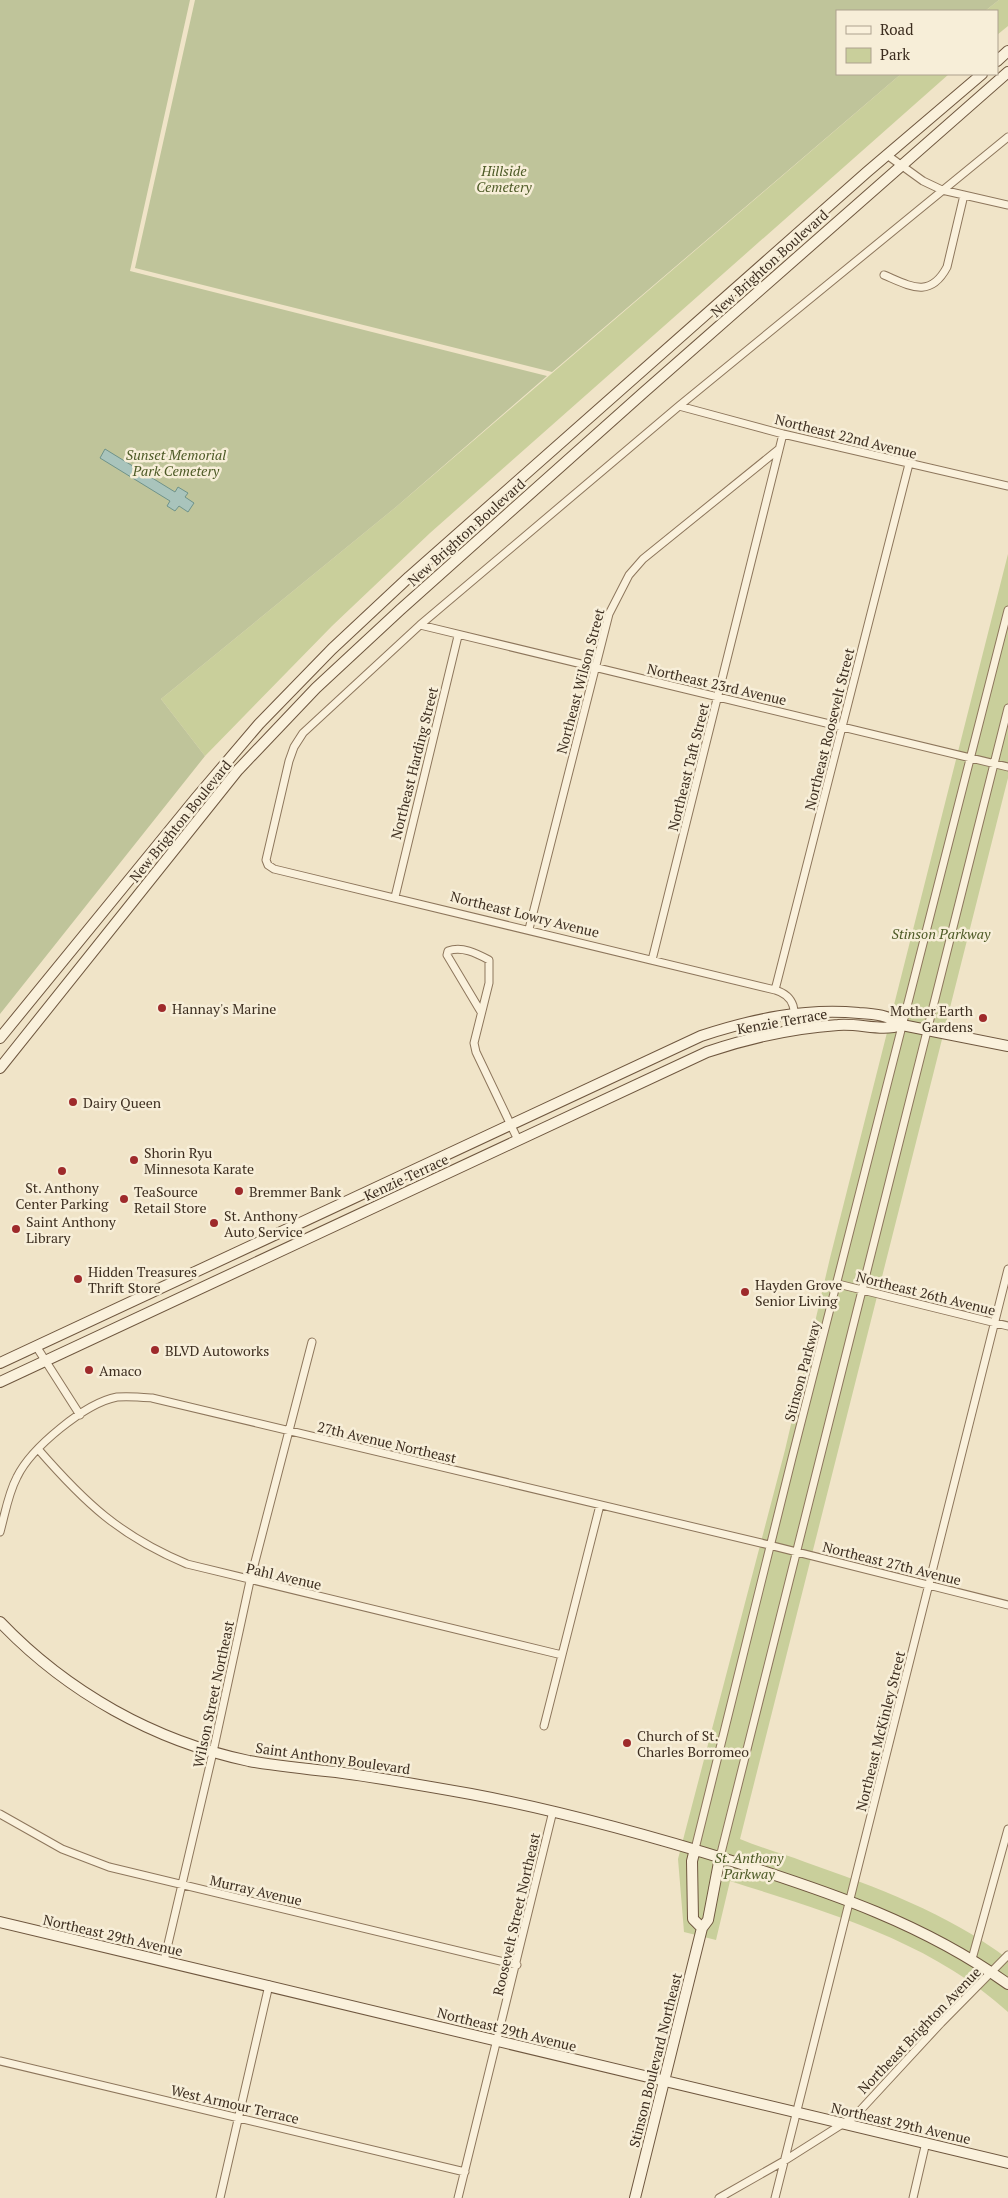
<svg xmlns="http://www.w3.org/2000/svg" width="1008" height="2198" font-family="'PT Serif',serif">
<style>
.green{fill:#c9cf9b}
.cemetery{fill:#bfc49a}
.water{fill:#a9c4bc;stroke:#6f938a}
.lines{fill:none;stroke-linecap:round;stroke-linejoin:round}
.street-casing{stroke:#8d765c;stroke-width:9}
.secondary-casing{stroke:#6f573f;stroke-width:12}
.street{stroke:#faf1dc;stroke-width:7}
.secondary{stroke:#faf1dc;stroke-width:10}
.poi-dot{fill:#9e2a2b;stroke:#f7eed8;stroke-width:2}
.labels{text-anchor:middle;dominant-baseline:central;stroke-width:5;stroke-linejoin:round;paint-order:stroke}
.park-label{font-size:14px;font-style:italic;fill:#4d5a26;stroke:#f7eed8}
.street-label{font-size:14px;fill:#3d2e20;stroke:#f7eed8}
.poi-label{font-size:14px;fill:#3d2e20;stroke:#f7eed8;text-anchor:start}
</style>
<rect width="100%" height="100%" fill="#f0e4c8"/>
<path class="green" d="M999,0H1008V26L997,35V11H985Z
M901,74H949L430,533L332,626L205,756L161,699L396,507Z
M1008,554V778L740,1839C761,1848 784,1854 805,1862C876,1887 948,1913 1008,1959V2012C931,1941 827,1912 730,1881L716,1940L684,1932L678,1859L785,1450L830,1258Z"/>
<path class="cemetery" d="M0,0H190L130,271L547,376L396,507L161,699L205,756L0,1014Z
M195,0H999L985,11H837V74H901L552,372L135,268Z"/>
<path class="water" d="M105,449L175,492L178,487L188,493L185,497L194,503L188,512L179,506L175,511L167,506L170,501L100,458Z"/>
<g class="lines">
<defs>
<path id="street" d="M887,155L923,181L942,190L1008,205
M884,275C910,286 930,299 947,267L964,195
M679,406L783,434L1008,486
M420,625L1008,767
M395,897L458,636
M529,929L609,614L629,575L643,559L779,449
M652,960L783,434
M775,990L274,869L268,865L266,860L289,761L294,747L303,733L420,625L679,406L1008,137
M481,1012L447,955L448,951C462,946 476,953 489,960V983L474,1043L476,1052L518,1140
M793,1030C796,1012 796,996 775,990L909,464
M838,1284L1008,1326
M36,1346L80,1415
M38,1449C85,1503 120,1536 187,1564L562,1655
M0,1532C5,1514 8,1494 17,1477C31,1448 85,1403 117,1397C129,1396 140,1397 152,1398L761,1543L1008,1605
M544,1726L600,1505
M0,1814L62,1849L109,1867L517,1965
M695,1849L792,1458L1008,610
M720,1857L1008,708
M972,1959L1008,1829
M164,1961L213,1752L250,1581L312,1342
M0,2061L465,2172
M220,2198L269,1985
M458,2198L553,1811
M719,2198L784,2161L855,2116L941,2023L1008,1955
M775,2198L1008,1269
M913,2198L926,2142"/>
<path id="secondary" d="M997,61L1008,51
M0,1038L196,798L259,724L332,649L409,577L867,172L982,74
M0,1068L238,770L316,688L400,610L643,393L1008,72
M0,1363L701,1036C753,1019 804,1008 859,1013C875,1014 889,1015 902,1025L1008,1046
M0,1382L707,1052C749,1038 793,1028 838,1025C860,1023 881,1032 902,1025
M0,1622C67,1692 154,1741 249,1761C278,1766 307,1769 336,1772C381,1778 426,1786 471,1794C561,1811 648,1835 735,1862C832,1893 924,1924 1008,1984
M695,1849L692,1861L693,1919L702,1928
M0,1922L1008,2163
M635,2198L702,1928L708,1920L720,1857"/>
</defs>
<use href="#street" class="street-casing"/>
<use href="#secondary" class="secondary-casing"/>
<use href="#street" class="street"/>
<use href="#secondary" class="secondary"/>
</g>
<g class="poi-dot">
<circle cx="162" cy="1008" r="5"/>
<circle cx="983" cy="1018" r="5"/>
<circle cx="73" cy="1102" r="5"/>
<circle cx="134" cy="1160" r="5"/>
<circle cx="62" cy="1171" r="5"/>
<circle cx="239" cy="1191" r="5"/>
<circle cx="124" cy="1199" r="5"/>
<circle cx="214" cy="1223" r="5"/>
<circle cx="16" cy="1229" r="5"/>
<circle cx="78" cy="1279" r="5"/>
<circle cx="745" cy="1292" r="5"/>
<circle cx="155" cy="1350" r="5"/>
<circle cx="89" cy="1370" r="5"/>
<circle cx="627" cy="1743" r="5"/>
</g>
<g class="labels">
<g class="park-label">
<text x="504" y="170">Hillside<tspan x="504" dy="16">Cemetery</tspan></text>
<text x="176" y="454">Sunset Memorial<tspan x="176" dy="16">Park Cemetery</tspan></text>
<text x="941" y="933">Stinson Parkway</text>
<text x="749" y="1857">St. Anthony<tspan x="749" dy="16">Parkway</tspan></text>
</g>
<g class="street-label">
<text transform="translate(769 263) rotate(-42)">New Brighton Boulevard</text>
<text transform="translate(846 436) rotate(14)">Northeast 22nd Avenue</text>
<text transform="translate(466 532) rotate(-42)">New Brighton Boulevard</text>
<text transform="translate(580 681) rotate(-75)">Northeast Wilson Street</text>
<text transform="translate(717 684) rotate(13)">Northeast 23rd Avenue</text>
<text transform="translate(829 729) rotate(-76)">Northeast Roosevelt Street</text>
<text transform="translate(414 763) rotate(-76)">Northeast Harding Street</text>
<text transform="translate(688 767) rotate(-76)">Northeast Taft Street</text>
<text transform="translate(180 821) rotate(-51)">New Brighton Boulevard</text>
<text transform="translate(525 914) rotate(14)">Northeast Lowry Avenue</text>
<text transform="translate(782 1021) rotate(-10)">Kenzie Terrace</text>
<text transform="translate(406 1177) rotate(-25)">Kenzie Terrace</text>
<text transform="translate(926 1293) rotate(14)">Northeast 26th Avenue</text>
<text transform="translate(802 1371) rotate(-75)">Stinson Parkway</text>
<text transform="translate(387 1442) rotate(13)">27th Avenue Northeast</text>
<text transform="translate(892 1563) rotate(14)">Northeast 27th Avenue</text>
<text transform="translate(284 1576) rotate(13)">Pahl Avenue</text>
<text transform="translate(213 1694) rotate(-78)">Wilson Street Northeast</text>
<text transform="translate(880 1731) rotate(-76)">Northeast McKinley Street</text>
<text transform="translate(333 1758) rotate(8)">Saint Anthony Boulevard</text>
<text transform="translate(256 1890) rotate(13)">Murray Avenue</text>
<text transform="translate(516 1914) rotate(-77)">Roosevelt Street Northeast</text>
<text transform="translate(113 1935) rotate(13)">Northeast 29th Avenue</text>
<text transform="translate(507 2029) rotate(14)">Northeast 29th Avenue</text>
<text transform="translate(919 2030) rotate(-46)">Northeast Brighton Avenue</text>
<text transform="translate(655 2060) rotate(-76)">Stinson Boulevard Northeast</text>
<text transform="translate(235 2104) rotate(13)">West Armour Terrace</text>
<text transform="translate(901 2123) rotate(13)">Northeast 29th Avenue</text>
</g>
<g class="poi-label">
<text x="172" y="1008">Hannay's Marine</text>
<text x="973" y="1010" text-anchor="end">Mother Earth<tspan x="973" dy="16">Gardens</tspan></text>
<text x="83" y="1102">Dairy Queen</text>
<text x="144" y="1152">Shorin Ryu<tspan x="144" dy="16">Minnesota Karate</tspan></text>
<text x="62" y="1187" text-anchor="middle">St. Anthony<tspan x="62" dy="16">Center Parking</tspan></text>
<text x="134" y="1191">TeaSource<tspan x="134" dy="16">Retail Store</tspan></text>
<text x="249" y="1191">Bremmer Bank</text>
<text x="224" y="1215">St. Anthony<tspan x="224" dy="16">Auto Service</tspan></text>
<text x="26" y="1221">Saint Anthony<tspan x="26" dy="16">Library</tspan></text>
<text x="88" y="1271">Hidden Treasures<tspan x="88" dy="16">Thrift Store</tspan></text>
<text x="755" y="1284">Hayden Grove<tspan x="755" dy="16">Senior Living</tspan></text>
<text x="165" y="1350">BLVD Autoworks</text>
<text x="99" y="1370">Amaco</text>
<text x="637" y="1735">Church of St.<tspan x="637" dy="16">Charles Borromeo</tspan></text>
</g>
</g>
<rect x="836" y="10" width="162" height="65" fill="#f7eed8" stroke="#ada18e"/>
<rect x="846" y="26" width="25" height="8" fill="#faf1dc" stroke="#ada18e"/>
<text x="880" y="35" font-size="15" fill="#3d2e20">Road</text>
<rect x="846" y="48" width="25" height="15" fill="#c9cf9b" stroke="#ada18e"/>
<text x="880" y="60" font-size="15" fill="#3d2e20">Park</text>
</svg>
